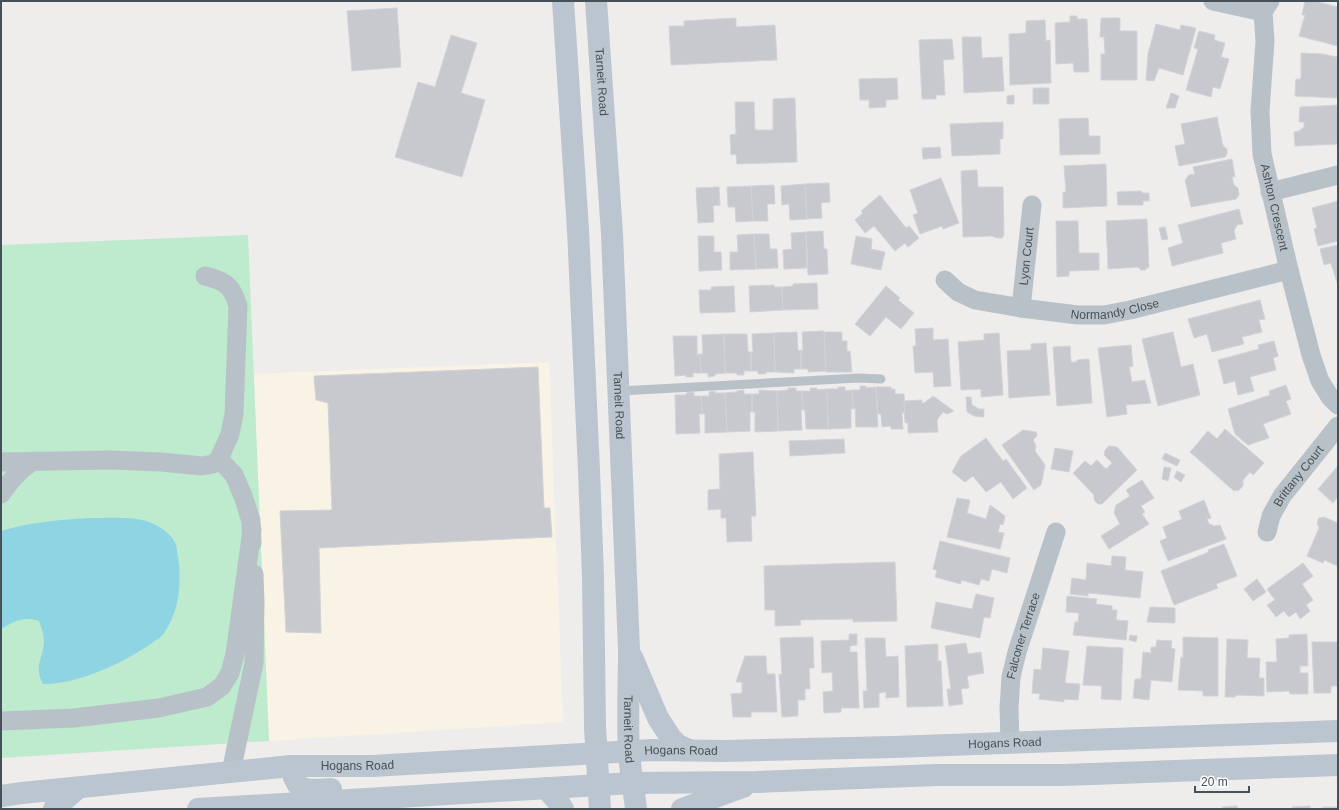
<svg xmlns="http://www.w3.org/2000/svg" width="1339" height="810" font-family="Helvetica,sans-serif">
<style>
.commercial{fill:#f9f3e6}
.green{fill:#beeacd}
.water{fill:#8fd4e3}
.building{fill:#c7c9cf;stroke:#d1d3d7}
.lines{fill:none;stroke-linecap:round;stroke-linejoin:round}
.lane{stroke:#b9c1c8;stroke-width:9}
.street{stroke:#b9c1c8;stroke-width:19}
.secondary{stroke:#bbc5cf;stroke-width:22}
.labels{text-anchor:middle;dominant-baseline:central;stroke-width:4;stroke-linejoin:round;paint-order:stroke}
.street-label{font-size:12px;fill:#465058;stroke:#fff}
</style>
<rect width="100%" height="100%" fill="#efecec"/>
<path class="commercial" d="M549,362L563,722L269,741L254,374Z"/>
<path class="green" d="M248,235L269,741L1,758V245Z"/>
<path class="water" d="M89,518C106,518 133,516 149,522C160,526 172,534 176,545C177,549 177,554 178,557C182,583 179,612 164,633C162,637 156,640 152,643C125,662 77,685 43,684C33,665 44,658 44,640C44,634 41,627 39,621C25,616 14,621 1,629V531C30,522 59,520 89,518Z"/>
<path class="building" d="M1305,1H1314L1338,7V46L1299,36L1305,15H1302Z
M397,8L401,67L352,71L347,11Z
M1070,16H1077V19H1087L1089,72H1074L1073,63L1056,64L1055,23L1070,22Z
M736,18V27L775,25L777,60L671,65L669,26H684V21Z
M1101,18H1120V31H1137V80H1101V54H1105L1104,37H1100Z
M1045,20L1046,41L1050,40L1051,83L1010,85L1009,34L1026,33V21Z
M1156,24L1180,30L1181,25L1196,28L1183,75L1159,68L1154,81L1146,80L1148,54Z
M1199,31L1215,35L1214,40L1225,43L1221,57L1229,59L1220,89L1213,87L1211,97L1186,90L1198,49L1194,48Z
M451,35L477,43L461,93L485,100L462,177L395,157L418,82L435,87Z
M962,37H981L982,58L1002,57L1004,91L964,93Z
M952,39L954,59L943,60L945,95H936V99H922L919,40Z
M1301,53L1322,54L1338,57V98L1295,96L1296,79H1301Z
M897,78L898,99L886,100V107L869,108V100H860L859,79Z
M1033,88H1049V104H1033Z
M1171,93L1179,96L1175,108H1166Z
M1014,95V104H1007V96Z
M795,98L797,162L737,164L736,154L731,155L730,135L736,134L735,102H754L755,130H773V99Z
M1338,105V144L1295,146L1294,132L1299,131L1304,127V122H1299L1300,107Z
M1217,117L1223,146L1227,149V154L1225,157L1179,166L1175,146L1185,144L1181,124Z
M1088,118L1089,136H1100V154L1060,155L1059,119Z
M1003,122V139H1000V154L952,156L950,124Z
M940,147L941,158L923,159L922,148Z
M1232,159L1235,177H1232L1234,185L1238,188L1239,195L1236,199L1191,207L1185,180L1189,175L1195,174L1193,167Z
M1106,164L1107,206L1063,208V192H1066L1064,166Z
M977,170L978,187H1003L1004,235L1002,238H997L992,236L963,237L961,171Z
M941,178L959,223L943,229L942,226L920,234L913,215L918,213L910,190Z
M829,183L830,202L821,203L822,218L807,219L805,184Z
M805,184L807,219L790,220L789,204L782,205L781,186Z
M774,185L775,204H767L768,221H753L751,186Z
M751,186L753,221L736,222L735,207H728L727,187Z
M719,187L720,205L713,206L714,222L698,223L696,188Z
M1141,191L1142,193H1149V201H1143V205H1118L1117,192Z
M880,195L906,228L909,226L919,238L908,247L905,243L895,251L874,226L865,233L855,220L863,213L861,211Z
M1338,201V241L1318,246L1314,229L1317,228L1312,208Z
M1239,209L1243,224L1237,225L1234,231L1236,239L1221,243L1223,253L1172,266L1168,248L1183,243L1178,225Z
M1147,219L1149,267L1145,270H1141L1138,267L1108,269L1106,221Z
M1056,221H1078L1079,253H1099V270L1069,271V276L1057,277Z
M1165,227L1168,239L1162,240L1159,228Z
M823,231L824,249H827L828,274L808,275L806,232Z
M806,232L807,268L784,269L783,250L792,249L791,233Z
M754,234L756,269L730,270V252H738L737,235Z
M754,234H769L770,249H777L778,268L756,269Z
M698,236H714V252H721L722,270L699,271Z
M856,236L872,239L871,249L885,252L881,270L851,264Z
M1338,245V286L1331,263L1324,265L1320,249Z
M817,283L818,309L783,310L782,287L793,286V284Z
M774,285V287H782L783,310L750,312L749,286Z
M734,286L735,312L700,313L699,290H711V287Z
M886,286L900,298L898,300L914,313L901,329L886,317L870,336L855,324Z
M1260,300L1265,319L1259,320L1262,332L1242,337L1244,344L1212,352L1207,334L1194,338L1188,319Z
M933,328V340L948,339L951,386L934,387L933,372L915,373L913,346H916L915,329Z
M824,331L826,371L808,372V369H801V350L803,351L802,332Z
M797,332L798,351L801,350V369H794V373L775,372L774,333Z
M824,332H842V341H847V351H850L852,372H826Z
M1173,332L1181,367L1193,364L1200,395L1158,406L1142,339Z
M774,333L775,372H766V374H758V371H751V352H753L752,334Z
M999,333L1003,395L981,397V389L961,390L958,342L984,340V334Z
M724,334H747L748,352H751V371H744V375H737V373H725Z
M724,334L725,373L715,374V376L708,377V373H701L700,354H703L702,335Z
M673,336H697V355L700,354L701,373H693V377H686V375L675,376Z
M1274,341L1278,356L1273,358L1276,370L1250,377L1254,391L1238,395L1235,381L1224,384L1218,360L1259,349L1258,345Z
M1046,343L1050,395L1009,398L1007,351L1031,350V344Z
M1131,345L1133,366L1129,367L1132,382L1145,380L1151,403L1126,405L1127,414L1107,417L1098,348Z
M1070,346L1071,362H1077V360L1089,359L1092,403L1057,406L1053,347Z
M538,367L544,508H550L552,537L319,548L321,633L286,632L280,511L332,510L328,403L316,400L314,376Z
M1286,385L1291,399L1286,401L1291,414L1263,424L1269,438L1248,445L1235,434L1228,409L1270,395L1269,391Z
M860,386H866V388L876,387L878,427H856L855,408L853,409L852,390H860Z
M838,387H845V391L852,390L853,409H851V428L828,429L827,389H838Z
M876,387H891V389H895V394H904L905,413H902L903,429H891V426L882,427L881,414H878Z
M788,388H796V391H802L803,410H801L802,430L778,431L777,391L788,390Z
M810,388H817V390L827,389L828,429H806L805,410H803L802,391H810Z
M744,390V394H752V412H750V431L727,432L725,393L737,392V391Z
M759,390L777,391L778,431L755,432V412H752V394H759Z
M715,391V393H725L727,432L705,433V414H702L701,396H709V392Z
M694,392V396H701L702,414H699L700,433L676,434L675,395H686V393Z
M933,396L954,411L947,414L943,412L937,420L938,432L908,433V423H905L904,401L922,400V403H924Z
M966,397H971L972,405L979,409H984V417L974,416L967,412Z
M1225,429L1264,463L1253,475L1250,472L1243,480V486L1239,490L1234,491L1190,452L1208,431L1217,439Z
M1023,430L1036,432L1037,436L1033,440L1036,446L1035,451L1045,465L1041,485L1034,490L1002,445Z
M986,438L1003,461L1006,459L1027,488L1013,499L1001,482L986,492L973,476L965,482L952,472L961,456Z
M844,439L845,453L790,456L789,441Z
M1109,446L1117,447L1137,470L1102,504H1098L1094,500V495L1073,473L1085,461L1091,466L1097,460L1106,469L1112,463L1104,455L1105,450Z
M1055,448L1073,451L1069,472L1051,469Z
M753,452L756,516H751L752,541L727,542L726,518H721V509L708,510V490L720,489L719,454Z
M1165,453L1180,460L1177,466L1162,459Z
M1338,466V497L1333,503L1318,489Z
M1164,467L1171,468L1168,481L1162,479Z
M1177,471L1185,475L1181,482L1174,477Z
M1142,480L1154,498L1141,506L1145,512L1142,514L1149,524L1109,549L1101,536L1120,524L1114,513L1116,505L1130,496L1126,490Z
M957,498L970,500L967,513L986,519L990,505L1005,516L1003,525L1000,524L998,532L1004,533L1000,549L947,537Z
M1204,500L1211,518L1207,519L1209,524L1215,526L1220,525L1226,539L1168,561L1160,541L1167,538L1163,527L1182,519L1179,511Z
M1324,517L1338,523V566L1324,560L1323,563L1307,556L1319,528L1317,523L1319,518Z
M940,541L1010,558L1007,573L992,569L989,581L981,579L979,585L961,580V584L935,577L937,570L933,569Z
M1224,544L1237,576L1216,584L1218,588L1174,605L1161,571L1209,552L1208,550Z
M1112,556L1126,557L1125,570L1143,572L1140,598L1088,593V596L1070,594L1072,578L1086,580L1087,563L1111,566Z
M895,562L897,621L853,622V619L800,620L801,625L775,626V610H765L764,566Z
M1303,563L1313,576L1302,584L1313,600L1306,605L1310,611L1300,619L1296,612L1289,617L1284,611L1276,617L1267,605L1275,600L1267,589Z
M1257,579L1266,592L1253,601L1244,589Z
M976,594L994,598L990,618L984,617L980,638L931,628L936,602L972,609Z
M1067,596L1097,599L1096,604L1112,606V610H1117L1116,620L1128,621L1126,640L1073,635L1075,622H1078L1079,613L1066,612Z
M1150,607L1175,608V623L1147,622Z
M849,634H857V645L850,646V652H857L859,708H841V712L824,713L823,692L833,691L832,672L822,673L821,641L849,640Z
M1307,634L1308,666H1300V673H1308V694H1290L1289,691L1267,692L1266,662H1277L1276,639L1289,638V635Z
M1130,635L1137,636L1136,642L1129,640Z
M813,637L814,668H809L810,689H805V700H798V716L782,717L779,674L782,675L780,638Z
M1183,637L1218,638V696H1203V691L1178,690L1181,657L1183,658Z
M865,638H885L886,657L898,656L899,697L886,698V692L879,693V707L864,708L863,691H867Z
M1227,639L1248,640L1247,658H1260L1259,678H1264V696L1236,695L1235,697H1225Z
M1157,640L1172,641L1171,648L1175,649L1172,682L1151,680L1149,700L1133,698L1135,679H1141L1143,652L1151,653V647H1156Z
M1312,642H1338V686H1331V693H1314Z
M966,643L968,654L981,652L984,673L967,676L969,688L961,689L963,704L949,706L947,689H951L945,646Z
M938,644V661H941L943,706L907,707L905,646Z
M1087,646L1123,648L1121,700L1101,699L1102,686L1083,685Z
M1043,648L1069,651L1065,683L1080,684L1078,700L1064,699V702L1039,699L1040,694L1032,693L1034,669L1041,670Z
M745,656H766L767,674H775L777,712H751V717H733L731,694L742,693V682H736Z
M1237,806L1238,809H1222V807Z
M1310,806V809H1292V807Z
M1323,807H1338V809H1323Z"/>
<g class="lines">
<path class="lane" d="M619,391L859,378L881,379"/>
<g class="street">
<path d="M1213,1L1263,12"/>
<path id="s1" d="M1270,1L1263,12L1265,41L1260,111L1262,154L1289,270L1311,355L1320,381L1330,397L1338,405"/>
<path d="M1270,192L1338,175"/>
<path id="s2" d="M945,280L958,292L975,300L1021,308L1078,315H1104L1130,310L1289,270"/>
<path id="s3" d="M1021,308L1032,205"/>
<path d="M219,459L234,475L243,496L251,521L252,543"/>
<path d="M1,462L110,460L161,462L202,466L213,464L219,459L230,434L234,414L238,306C232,286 226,281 205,276"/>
<path d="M1,494C11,480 18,471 33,461"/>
<path id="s4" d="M1267,532L1271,516L1282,496L1338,426"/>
<path d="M1,721L74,718L159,708L207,697L222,686L230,673L235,654L252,530"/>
<path id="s5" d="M1010,742L1009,708L1011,677L1017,652L1056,532"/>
<path d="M231,772L254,663L255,603L254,574"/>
</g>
<g class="secondary">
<path d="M563,1L578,230L589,470L593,577L595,727L600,809"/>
<path id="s6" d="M596,1L612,234L629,650C629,684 627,718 629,751C630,771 634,790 636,809"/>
<path d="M632,657L658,718L671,738L678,745L689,750"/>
<path d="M291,766C296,794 306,790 331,789"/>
<path d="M546,788L559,803L563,809"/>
<path id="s7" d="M1,796L22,793L291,766H372L652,750L725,751L893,747L1338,731"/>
<path d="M54,809L78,788"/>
<path d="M198,809L632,783L757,782L937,775H1063L1338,765"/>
<path d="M682,809L743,787"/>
</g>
</g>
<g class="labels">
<g class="street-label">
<text stroke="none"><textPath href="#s6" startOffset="81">Tarneit Road</textPath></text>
<text stroke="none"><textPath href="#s1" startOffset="210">Ashton Crescent</textPath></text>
<text stroke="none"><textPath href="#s3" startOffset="52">Lyon Court</textPath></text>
<text stroke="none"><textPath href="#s2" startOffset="178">Normandy Close</textPath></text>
<text stroke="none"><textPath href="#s6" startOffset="405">Tarneit Road</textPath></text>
<text stroke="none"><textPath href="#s4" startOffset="65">Brittany Court</textPath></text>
<text stroke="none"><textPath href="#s5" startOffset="108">Falconer Terrace</textPath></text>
<text stroke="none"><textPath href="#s6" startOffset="729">Tarneit Road</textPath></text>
<text stroke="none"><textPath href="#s7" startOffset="1006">Hogans Road</textPath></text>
<text stroke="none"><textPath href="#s7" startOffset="682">Hogans Road</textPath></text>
<text stroke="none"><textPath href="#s7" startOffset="358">Hogans Road</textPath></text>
</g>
</g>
<rect width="1339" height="810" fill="none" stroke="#465058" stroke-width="4"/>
<path d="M1195 786v6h54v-6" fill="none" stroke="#465058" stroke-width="2"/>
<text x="1201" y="786" font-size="12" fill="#465058" stroke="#ffffff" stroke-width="3" paint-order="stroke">20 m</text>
</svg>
